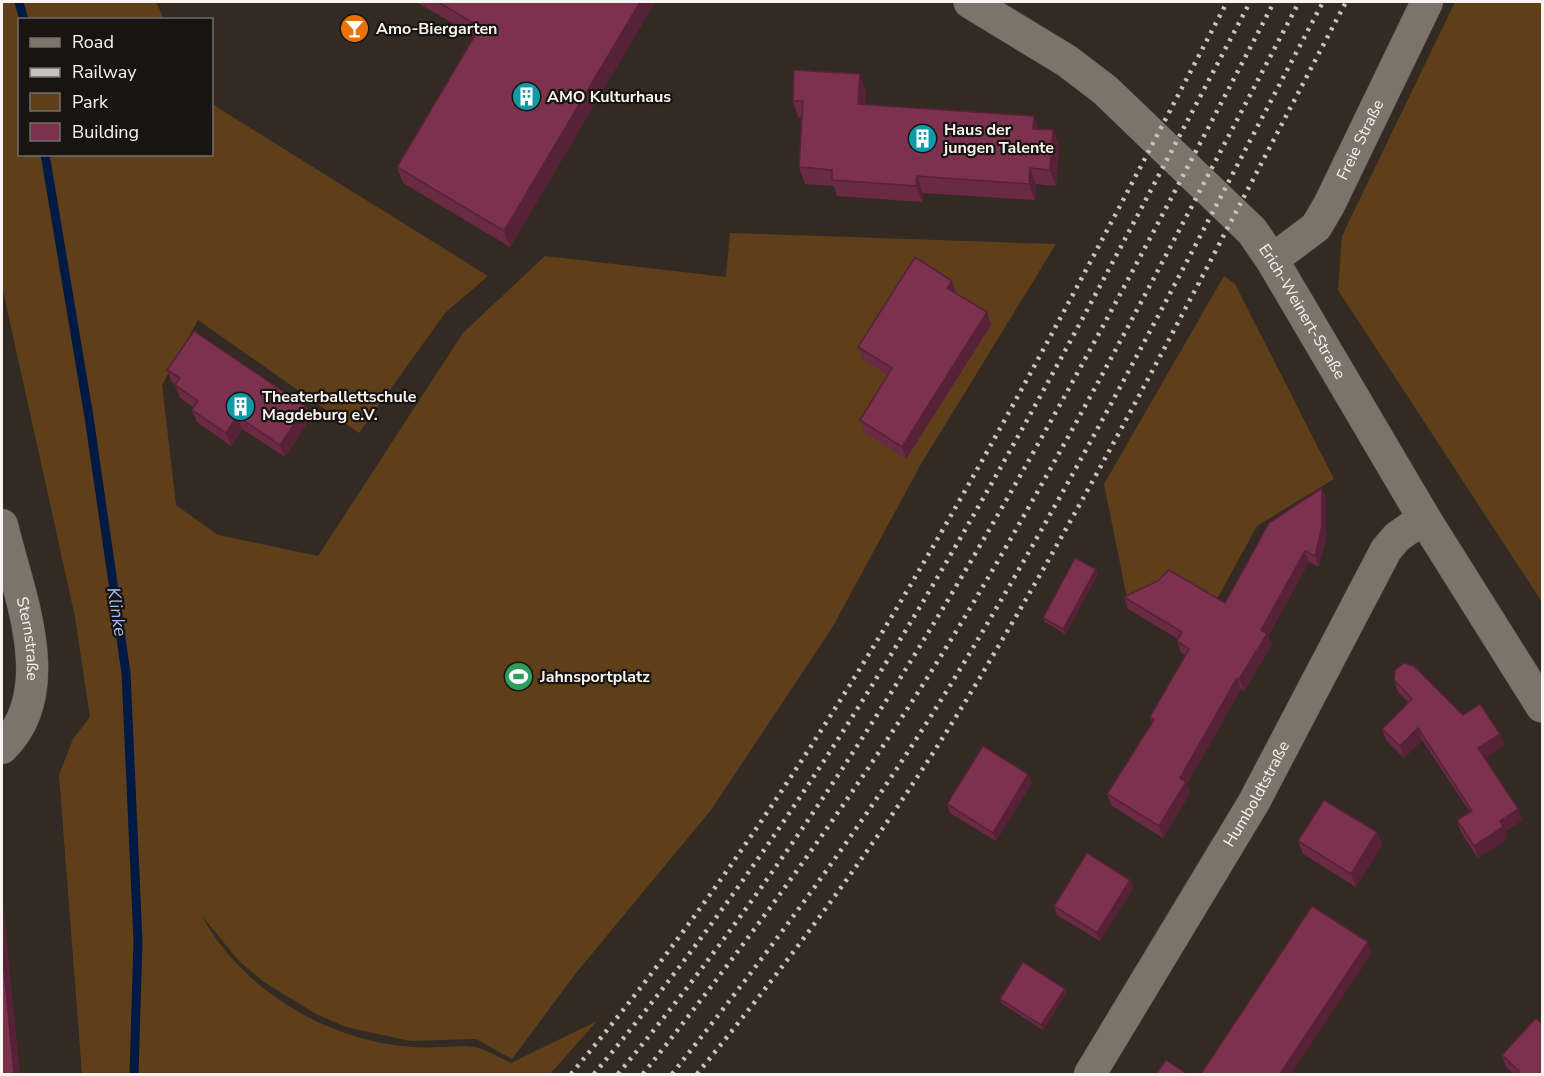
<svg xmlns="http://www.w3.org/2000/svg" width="1544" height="1076" font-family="'Nunito Sans',sans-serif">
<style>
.green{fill:#5f3f19}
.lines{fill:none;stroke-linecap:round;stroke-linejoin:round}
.stream{stroke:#001a43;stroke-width:9}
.street-casing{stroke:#504a42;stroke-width:33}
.secondary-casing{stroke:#504a42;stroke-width:34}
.street{stroke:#7c736a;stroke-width:32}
.secondary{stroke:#7c736a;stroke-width:33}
.rail{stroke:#c8c2bc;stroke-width:4.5;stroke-dasharray:3 6;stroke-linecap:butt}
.wall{fill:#6b2a43}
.shaded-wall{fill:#572237}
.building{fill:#7c314e;stroke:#572237;stroke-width:1.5}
.labels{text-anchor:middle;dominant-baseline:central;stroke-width:4.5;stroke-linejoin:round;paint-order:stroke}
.poi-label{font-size:16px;font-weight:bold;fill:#f9f4ef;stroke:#181411;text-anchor:start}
.street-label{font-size:16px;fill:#f9f4ef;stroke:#181411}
.water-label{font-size:18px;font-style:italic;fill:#9fc3f6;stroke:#181411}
</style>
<rect width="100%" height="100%" fill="#332b23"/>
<path class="green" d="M2,2H156L164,19L20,20V154H212V104L488,276L445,313L359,433L198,320L162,385L176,505L218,535L318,556L463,333L545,256L726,277L730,233L1056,244L921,464L832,628L711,810L576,973L512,1059L476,1039L410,1041L346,1027L316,1014L264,982L240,962L202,916C238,983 312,1031 387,1044C405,1047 424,1048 442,1047C452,1047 464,1045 474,1047C486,1049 500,1058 511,1063L597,1021L550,1074H82L59,775L73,739L90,717L75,617L2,286Z
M1455,2H1542V602L1338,290L1342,236Z
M1224,276L1235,284L1334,479L1257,526L1217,599L1173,573L1128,603L1104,484Z"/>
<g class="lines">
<path class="stream" d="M19,2L24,20
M45,154L89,417L126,673L138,941L134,1074"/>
<defs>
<g id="street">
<path id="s1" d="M1272,260L1316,227L1329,205L1427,2"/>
<path id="s2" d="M2,525C18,593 61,691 2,748"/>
<path id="s3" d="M1090,1074L1254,802L1386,550L1397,537L1424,518"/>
</g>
<g id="secondary">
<path id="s4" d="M970,2L1067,61L1105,90L1252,231L1272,260L1424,518L1542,706"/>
</g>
</defs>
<use href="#street" class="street-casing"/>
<use href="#secondary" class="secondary-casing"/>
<use href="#street" class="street"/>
<use href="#secondary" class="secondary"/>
<path class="rail" d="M571,1074C842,751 1032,373 1227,2
M594,1074C865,750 1054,373 1250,2
M618,1074C887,750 1080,373 1274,2
M643,1074C756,932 862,785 957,630C1080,426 1188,212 1299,2
M672,1074C782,936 887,793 977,641C1101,433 1210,215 1323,2
M697,1074C806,941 908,801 995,652C1121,440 1231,219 1346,2"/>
</g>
<path class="wall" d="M416,2H655L510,247L403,183L397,167L475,36Z
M866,90L865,105L1038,129L1053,130L1059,146L1056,186L1036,184L1035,200L923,193L922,202L837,196L834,186L805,184L799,167L802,117H798L793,101Z
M952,281L956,293L987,312L991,325L906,459L865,433L860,420L888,375L863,360L858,347Z
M167,370L310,419L285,457L242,429L231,446L197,422L192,410L193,407L180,398L175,385L172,382Z
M1326,499V538L1319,567L1309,562L1268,636L1272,645L1244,691L1241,689L1187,784L1190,793L1163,838L1112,806L1107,794L1152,724L1150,717L1186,655L1181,653L1177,641L1178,639L1128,609L1124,597L1225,603Z
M1096,569L1098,574L1065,634L1045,622L1043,618Z
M1394,680L1500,734L1504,745L1485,758L1518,809L1522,820L1505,832L1508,838L1478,858L1461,832L1457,820L1470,812L1422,740L1404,758L1386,740L1382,729L1409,703L1398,692Z
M1032,783L996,841L950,813L947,804Z
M1377,832L1382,845L1356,887L1303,854L1298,841Z
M1130,880L1133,888L1100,941L1057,915L1054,906Z
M1065,989L1066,993L1043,1030L1001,1003L1000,999Z
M1502,1055L1542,1074H1514L1506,1067Z"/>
<path class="shaded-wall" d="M640,2H655L510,247L504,231Z
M860,74L866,90L864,120L858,104Z
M1034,116L1040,132L1033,129Z
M1053,130L1059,146L1056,186L1050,170Z
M1030,168L1036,184L1035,200L1029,184Z
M917,176L923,193L922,202L916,186Z
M952,281L956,293L947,288Z
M987,312L991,325L906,459L902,447Z
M306,407L310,419L285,457L280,445Z
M237,416L242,429L231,446L226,433Z
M1322,488L1326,499V538L1319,567L1315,556Z
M1305,551L1309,562L1268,636L1272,645L1244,691L1239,679L1261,630Z
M1096,569L1098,574L1065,634L1063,629Z
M1237,678L1241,689L1187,784L1190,793L1163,838L1159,826L1180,778Z
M1418,728L1422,740L1404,758L1400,746Z
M1500,734L1504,745L1483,760L1478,748Z
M1028,774L1032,783L996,841L993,833Z
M1518,809L1522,820L1505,832L1508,838L1478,858L1474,846L1500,821Z
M1377,832L1382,845L1356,887L1351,874Z
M1130,880L1133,888L1100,941L1097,933Z
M2,892L20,1074H14L2,949Z
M1368,942L1372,953L1291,1074H1280Z
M1065,989L1066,993L1043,1030L1041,1025Z"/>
<path class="building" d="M438,2H640L504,231L397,167L480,27Z
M794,70L860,74L858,104L1034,116L1033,129L1053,130L1050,170L1030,168L1029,184L917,176L916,186L832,180V170L799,167L803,101H793Z
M915,257L952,281L947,288L987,312L902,447L860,420L892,368L858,347Z
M194,331L306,407L280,445L237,416L226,433L192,410L198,401L175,385L180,378L167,370Z
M1322,488V526L1315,556L1305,551L1261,630L1267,634L1239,679L1237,678L1180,778L1186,782L1159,826L1107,794L1154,720L1150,717L1189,649L1177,641L1182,632L1124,597L1158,581L1169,570L1225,603L1269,523Z
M1075,558L1096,569L1063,629L1043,618Z
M1404,663L1414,666L1463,715L1480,704L1500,734L1478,748L1518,809L1500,821L1503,827L1474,846L1457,820L1472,811L1418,728L1400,746L1382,729L1412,699L1394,680L1395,670Z
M983,746L1028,774L993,833L947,804Z
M1324,800L1377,832L1351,874L1298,841Z
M1087,853L1130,880L1097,933L1054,906Z
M1312,906L1368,942L1280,1074H1201Z
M2,949L14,1074H2Z
M1023,962L1065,989L1041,1025L1000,999Z
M1536,1018L1542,1024V1074H1516L1519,1071L1502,1055Z
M1166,1060L1187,1074H1156Z"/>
<defs>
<symbol id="bar-disc" viewBox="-11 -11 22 22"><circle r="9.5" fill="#e8710a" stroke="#181411"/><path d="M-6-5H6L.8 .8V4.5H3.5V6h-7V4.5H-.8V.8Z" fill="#fff"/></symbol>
<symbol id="building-disc" viewBox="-11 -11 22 22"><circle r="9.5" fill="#0f9aa8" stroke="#181411"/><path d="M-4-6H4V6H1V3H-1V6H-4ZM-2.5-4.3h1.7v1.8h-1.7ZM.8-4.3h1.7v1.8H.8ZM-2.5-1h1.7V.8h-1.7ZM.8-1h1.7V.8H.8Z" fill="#fff"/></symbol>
<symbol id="stadium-disc" viewBox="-11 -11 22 22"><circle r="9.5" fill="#2e9e5b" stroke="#181411"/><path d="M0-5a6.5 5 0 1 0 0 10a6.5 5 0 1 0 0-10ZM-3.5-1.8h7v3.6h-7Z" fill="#fff"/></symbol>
</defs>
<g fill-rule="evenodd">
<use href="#bar-disc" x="338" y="12" width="33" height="33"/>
<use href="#building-disc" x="510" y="80" width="33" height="33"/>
<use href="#building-disc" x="906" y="122" width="33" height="33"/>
<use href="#building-disc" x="224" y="390" width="33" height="33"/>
<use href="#stadium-disc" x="502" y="660" width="33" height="33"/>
</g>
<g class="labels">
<g class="poi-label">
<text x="376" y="29">Amo-Biergarten</text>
<text x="547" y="97">AMO Kulturhaus</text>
<text x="944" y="130">Haus der<tspan x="944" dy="18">jungen Talente</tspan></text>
<text x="262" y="397">Theaterballettschule<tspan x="262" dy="18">Magdeburg e.V.</tspan></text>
<text x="540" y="677">Jahnsportplatz</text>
</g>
<g class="street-label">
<text stroke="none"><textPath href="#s1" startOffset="153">Freie Straße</textPath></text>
<text stroke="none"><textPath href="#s4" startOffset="460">Erich-Weinert-Straße</textPath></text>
<text stroke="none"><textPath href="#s2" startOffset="117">Sternstraße</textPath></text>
<text stroke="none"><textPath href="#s3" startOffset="326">Humboldtstraße</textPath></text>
</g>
<g class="water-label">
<text transform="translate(117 612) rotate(81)">Klinke</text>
</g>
</g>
<rect width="1544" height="1076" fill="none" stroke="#f9f4ef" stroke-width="6"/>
<rect x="18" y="18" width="195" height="138" fill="#181411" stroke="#726e6a" stroke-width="1.5"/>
<rect x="30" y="38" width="30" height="9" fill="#7c736a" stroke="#726e6a" stroke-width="1.5"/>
<text x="72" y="48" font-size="18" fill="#f9f4ef">Road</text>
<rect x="30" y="68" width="30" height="9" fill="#c8c2bc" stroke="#726e6a" stroke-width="1.5"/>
<text x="72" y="78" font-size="18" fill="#f9f4ef">Railway</text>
<rect x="30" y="93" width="30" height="18" fill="#5f3f19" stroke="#726e6a" stroke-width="1.5"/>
<text x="72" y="108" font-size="18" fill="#f9f4ef">Park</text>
<rect x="30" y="123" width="30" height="18" fill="#7c314e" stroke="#726e6a" stroke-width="1.5"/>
<text x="72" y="138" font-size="18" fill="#f9f4ef">Building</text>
</svg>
